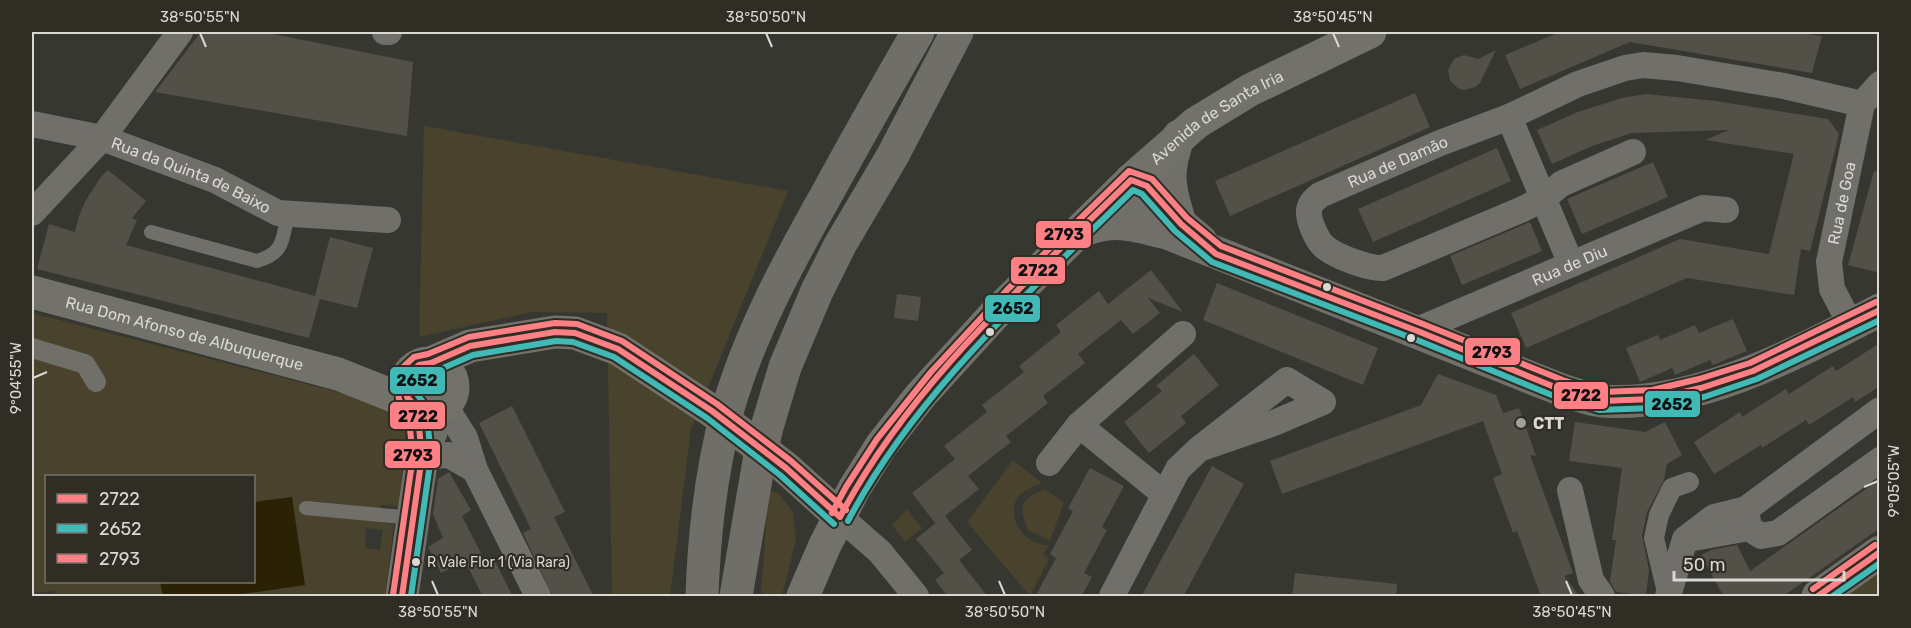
<svg xmlns="http://www.w3.org/2000/svg" width="1911" height="628" font-family="Rubik,sans-serif">
<style>
.green{fill:#49422d;fill-rule:evenodd}
.water{fill:#2b2205}
.building{fill:#525047}
.lines{fill:none;stroke-linecap:round;stroke-linejoin:round}
.service{stroke:#706f6a;stroke-width:14}
.pedestrian{stroke:#706f6a;stroke-width:20}
.minor{stroke:#706f6a;stroke-width:26}
.tertiary{stroke:#706f6a;stroke-width:33}
.secondary{stroke:#72726b;stroke-width:33}
.trunk{stroke:#706e68;stroke-width:33}
.bus-1-casing{stroke:#302d25;stroke-width:10}
.bus-2-casing{stroke:#302d25;stroke-width:10}
.bus-3-casing{stroke:#302d25;stroke-width:10}
.bus-1{stroke:#ff8084;stroke-width:6}
.bus-2{stroke:#40b9b7;stroke-width:6}
.bus-3{stroke:#ff8084;stroke-width:6}
.ticks{fill:none;stroke:#dad8d3;stroke-width:2}
.bus-dot{fill:#dad8d3;stroke:#302d25;stroke-width:2}
.poi-dot{fill:#a1a09b;stroke:#302d25;stroke-width:2}
.labels{text-anchor:middle;dominant-baseline:central;stroke-width:4.5;stroke-linejoin:round;paint-order:stroke}
.bus-label{font-size:14px;fill:#dad8d3;stroke:#302d25;text-anchor:start}
.street-label{font-size:16px;fill:#dad8d3;stroke:#302d25}
.poi-label{font-size:16px;font-weight:bold;fill:#dad8d3;stroke:#302d25;text-anchor:start}
.line-badge{stroke:#302d25;stroke-width:2}
.pale-badge-label{font-size:16px;text-anchor:middle;font-weight:bold;fill:#111}
.neatline{fill:none;stroke:#dad8d3;stroke-width:2}
.ticks-label{font-size:15px;text-anchor:middle;fill:#dad8d3}
</style>
<rect width="100%" height="100%" fill="#373732"/>
<path class="green" d="M424,126L788,191L691,429L670,596H612L607,313L532,312L419,337Z
M32,313L330,390L390,408L401,418L406,430L399,506L381,505L380,522L394,524L385,596H56L54,591L35,593V596H32ZM46,476H254V582H46ZM366,528L383,530L380,550L365,548Z
M1013,460L1042,483C1032,487 1018,492 1015,503C1009,524 1028,546 1049,545L1043,554L1049,559L1030,596L967,522Z
M1045,489L1064,502L1050,541L1028,530C1018,505 1020,500 1045,489Z
M770,491L778,493L793,512L796,539L782,596H761L767,509Z
M907,509L922,528L905,542L892,525Z
M1879,552V596H1818Z"/>
<path class="water" d="M292,497L305,585L229,596H163L160,582H254V502Z"/>
<path class="building" d="M201,32H263L413,62L407,136L155,92Z
M1560,32H1794L1822,36L1812,73L1630,42L1520,89L1505,55Z
M1496,50L1480,83L1475,87L1465,90L1459,89L1450,81L1448,70L1454,59L1464,55L1478,59Z
M1415,93L1430,127L1230,216L1215,181Z
M1646,94L1716,101L1828,119L1839,134L1810,251L1801,249L1794,295L1687,278L1526,348L1511,313L1680,239L1769,254L1794,154L1705,140L1729,130L1632,133L1592,146L1552,164L1537,130L1578,112L1622,98Z
M1497,148L1511,181L1373,242L1358,209Z
M1653,162L1668,197L1582,234L1567,199Z
M108,170L146,201L132,218L137,220L126,245L315,296L330,237L373,248L357,308L320,299L309,338L37,269L49,224L75,232L79,216L85,202L100,178Z
M1874,171L1880,172V273L1848,265Z
M1530,222L1542,251L1462,285L1450,256Z
M1151,270L1183,312L1148,298L1160,313L1133,334L1121,320L1078,354L1085,363L1043,396L1048,403L1006,436L1011,442L968,476L979,489L945,516L972,550L959,560L988,597H948L935,580L944,573L916,539L937,522L935,523L912,493L955,459L944,446L987,412L982,405L1024,372L1019,366L1061,332L1056,325L1099,291L1108,304Z
M1217,283L1378,348L1363,385L1203,320Z
M897,294L921,297L918,321L894,318Z
M1733,319L1747,351L1713,365L1710,360L1675,375L1672,368L1640,382L1626,348L1658,335L1660,340L1695,325L1699,333Z
M1880,343V386L1855,402L1853,397L1809,425L1806,420L1762,448L1761,445L1714,474L1694,442L1740,412L1742,417L1786,389L1789,394L1833,366L1836,371Z
M1194,354L1219,385L1181,416L1186,423L1149,453L1124,422L1162,391L1156,386Z
M1438,374L1496,395L1503,413L1519,408L1536,456L1530,455L1573,573L1564,576L1580,597H1541L1517,531L1513,533L1493,478L1502,474L1483,421L1282,494L1270,461L1421,405Z
M512,406L565,512L554,517L594,597H553L523,533L531,529L479,423Z
M1575,422L1645,432L1665,422L1682,455L1667,464L1664,480L1647,512L1642,536L1649,570L1646,596L1616,592L1610,581L1616,540H1612L1622,468L1569,461Z
M1212,466L1244,484L1183,597H1141Z
M1090,468L1124,486L1102,527L1107,530L1084,573L1092,577L1081,597H1035L1056,558L1050,554L1073,511L1068,508Z
M449,472L471,510L462,516L485,561L493,557L513,597H483L465,561L441,573L428,547L443,538L433,514L438,479Z
M1880,479V528L1782,597H1724L1701,555L1711,550L1737,545L1750,571Z
M1295,573L1397,584L1396,597H1292Z"/>
<g class="lines">
<path class="service" d="M151,232L257,261C285,253 282,239 288,214
M306,508L413,518"/>
<path class="pedestrian" d="M32,348L85,364L96,382
M1668,596L1654,538L1659,515L1672,488L1689,482"/>
<g class="minor">
<path d="M385,32H389"/>
<path d="M1509,117L1571,264"/>
<path id="s1" d="M32,124L102,138L215,180L278,213L388,220"/>
<path id="s2" d="M1633,152L1561,184L1544,198L1523,209L1383,268C1370,269 1337,257 1326,248C1317,242 1308,220 1309,210C1310,203 1315,199 1320,195L1440,143L1509,117L1578,84L1625,68L1643,65L1677,68L1784,86L1862,104"/>
<path d="M32,213L102,138L180,32"/>
<path id="s3" d="M1851,325L1832,289L1829,262L1862,104L1880,84"/>
<path id="s4" d="M1415,331L1703,208L1726,210"/>
<path d="M445,406L465,438L475,470L538,596"/>
<path d="M1079,425L1164,494"/>
<path d="M422,456L449,455L475,470"/>
<path d="M1049,463L1079,425L1183,334"/>
<path d="M1570,490L1591,580L1602,596"/>
<path d="M1746,509L1749,528L1761,536L1778,533L1880,460"/>
<path d="M840,517L880,552L916,596"/>
<path d="M1688,539L1749,528"/>
<path d="M1112,596L1178,469L1199,449L1287,380L1323,402L1274,423L1199,449"/>
<path d="M1668,596L1685,539L1714,517L1746,509L1880,410"/>
</g>
<path class="tertiary" d="M1179,136C1166,170 1168,185 1179,219
M1079,232C1114,217 1132,225 1167,233L1562,390C1575,394 1589,400 1602,401C1695,408 1799,352 1880,310
M1167,233C1147,213 1136,209 1131,180L1147,186L1181,224L1201,241
M402,596L422,456L439,410
M1818,596L1880,552"/>
<g class="secondary">
<path id="s5" d="M32,292L338,374L411,403"/>
<circle cx="429" cy="387" r="24"/>
<path d="M431,363L470,346L555,332L575,333L618,349L712,411L786,468L840,517"/>
<path id="s6" d="M803,596L825,545L854,489L881,446L921,395L994,315L1131,180L1196,123L1250,90L1370,32"/>
</g>
<path class="trunk" d="M702,596C704,535 711,472 727,412C749,334 789,261 829,190C858,137 888,84 918,32
M736,596L759,461L767,427L785,367L817,291L840,245L893,155L957,32"/>
<defs>
<path id="bus-1" d="M840,517C909,385 1026,283 1131,180L1147,186L1181,224L1216,254L1420,332L1562,390L1601,401L1653,399L1701,388L1753,371L1880,310
M402,596L422,456L417,408L407,397L406,381L409,374L419,365L431,363L470,346L555,332L575,333L618,349L712,411L786,468L840,517
M1818,596L1880,552"/>
<path id="bus-2" d="M848,521C916,392 1030,292 1133,190L1142,194L1175,231L1212,262L1417,340L1559,398L1599,410L1654,408L1704,397L1757,379L1880,320
M411,596L431,457L426,406L416,393L415,383L423,373L434,372L473,355L556,341L573,342L614,357L707,418L780,475L834,524
M1833,596L1880,563"/>
<path id="bus-3" d="M832,513L846,487L877,439L931,372L1008,289L1129,171L1152,179L1187,218L1221,246L1423,324L1565,381L1602,392L1652,390L1699,379L1750,363L1876,302
M1813,589L1875,545
M393,595L413,456L408,412L399,400L397,378L402,368L414,357L428,354L469,337L555,323L577,324L622,341L717,404L791,461L846,510"/>
</defs>
<use href="#bus-1" class="bus-1-casing"/>
<use href="#bus-2" class="bus-2-casing"/>
<use href="#bus-3" class="bus-3-casing"/>
<use href="#bus-1" class="bus-1"/>
<use href="#bus-2" class="bus-2"/>
<use href="#bus-3" class="bus-3"/>
</g>
<path class="ticks" d="M200,33L206,47M766,33L772,47M1333,33L1339,47M33,378L47,372M1864,487L1878,481M432,581L438,595M999,581L1005,595M1566,581L1572,595"/>
<g class="bus-dot">
<circle cx="1327" cy="287" r="5"/>
<circle cx="990" cy="332" r="5"/>
<circle cx="1411" cy="338" r="5"/>
<circle cx="416" cy="562" r="5"/>
</g>
<circle class="poi-dot" cx="1521" cy="423" r="6"/>
<g class="labels">
<g class="bus-label">
<text x="427" y="562">R Vale Flor 1 (Via Rara)</text>
</g>
<g class="street-label">
<text stroke="none"><textPath href="#s6" startOffset="642">Avenida de Santa Iria</textPath></text>
<text stroke="none"><textPath href="#s2" startOffset="484">Rua de Damão</textPath></text>
<text stroke="none"><textPath href="#s1" startOffset="168">Rua da Quinta de Baixo</textPath></text>
<text stroke="none"><textPath href="#s3" startOffset="128">Rua de Goa</textPath></text>
<text stroke="none"><textPath href="#s4" startOffset="168">Rua de Diu</textPath></text>
<text stroke="none"><textPath href="#s5" startOffset="158">Rua Dom Afonso de Albuquerque</textPath></text>
</g>
<g class="poi-label">
<text x="1533" y="423">CTT</text>
</g>
</g>
<g class="line-badge">
<rect x="1035" y="220" width="57" height="29" rx="6" fill="#ff8084"/>
<rect x="1010" y="256" width="56" height="29" rx="6" fill="#ff8084"/>
<rect x="984" y="294" width="57" height="29" rx="6" fill="#40b9b7"/>
<rect x="1464" y="337" width="57" height="29" rx="6" fill="#ff8084"/>
<rect x="389" y="366" width="57" height="29" rx="6" fill="#40b9b7"/>
<rect x="1553" y="381" width="56" height="29" rx="6" fill="#ff8084"/>
<rect x="1644" y="390" width="57" height="28" rx="6" fill="#40b9b7"/>
<rect x="389" y="401" width="57" height="29" rx="6" fill="#ff8084"/>
<rect x="384" y="440" width="57" height="29" rx="6" fill="#ff8084"/>
</g>
<g class="pale-badge-label">
<text x="1064" y="240">2793</text>
<text x="1038" y="276">2722</text>
<text x="1013" y="314">2652</text>
<text x="1492" y="358">2793</text>
<text x="417" y="386">2652</text>
<text x="1581" y="401">2722</text>
<text x="1672" y="410">2652</text>
<text x="418" y="422">2722</text>
<text x="413" y="461">2793</text>
</g>
<rect width="1911" height="628" fill="none" stroke="#302d25" stroke-width="66"/>
<rect x="45" y="475" width="210" height="108" fill="#302d25" stroke="#74716b" stroke-width="1.5"/>
<rect x="57" y="494" width="30" height="9" fill="#ff8084" stroke="#74716b" stroke-width="1.5"/>
<text x="99" y="505" font-size="18" fill="#dad8d3">2722</text>
<rect x="57" y="524" width="30" height="9" fill="#40b9b7" stroke="#74716b" stroke-width="1.5"/>
<text x="99" y="535" font-size="18" fill="#dad8d3">2652</text>
<rect x="57" y="554" width="30" height="9" fill="#ff8084" stroke="#74716b" stroke-width="1.5"/>
<text x="99" y="565" font-size="18" fill="#dad8d3">2793</text>
<path d="M1674 571v9h170v-9" fill="none" stroke="#dad8d3" stroke-width="3"/>
<text x="1683" y="571" font-size="18" fill="#dad8d3" stroke="#302d25" stroke-width="4.5" paint-order="stroke">50 m</text>
<rect x="33" y="33" width="1845" height="562" class="neatline"/>
<g class="ticks-label">
<text x="200" y="22">38°50'55"N</text>
<text x="766" y="22">38°50'50"N</text>
<text x="1333" y="22">38°50'45"N</text>
<text transform="translate(16 378) rotate(-90)" y="5">9°04'55"W</text>
<text transform="translate(1894 481) rotate(-90)" y="5">9°05'05"W</text>
<text x="438" y="617">38°50'55"N</text>
<text x="1005" y="617">38°50'50"N</text>
<text x="1572" y="617">38°50'45"N</text>
</g>
</svg>
